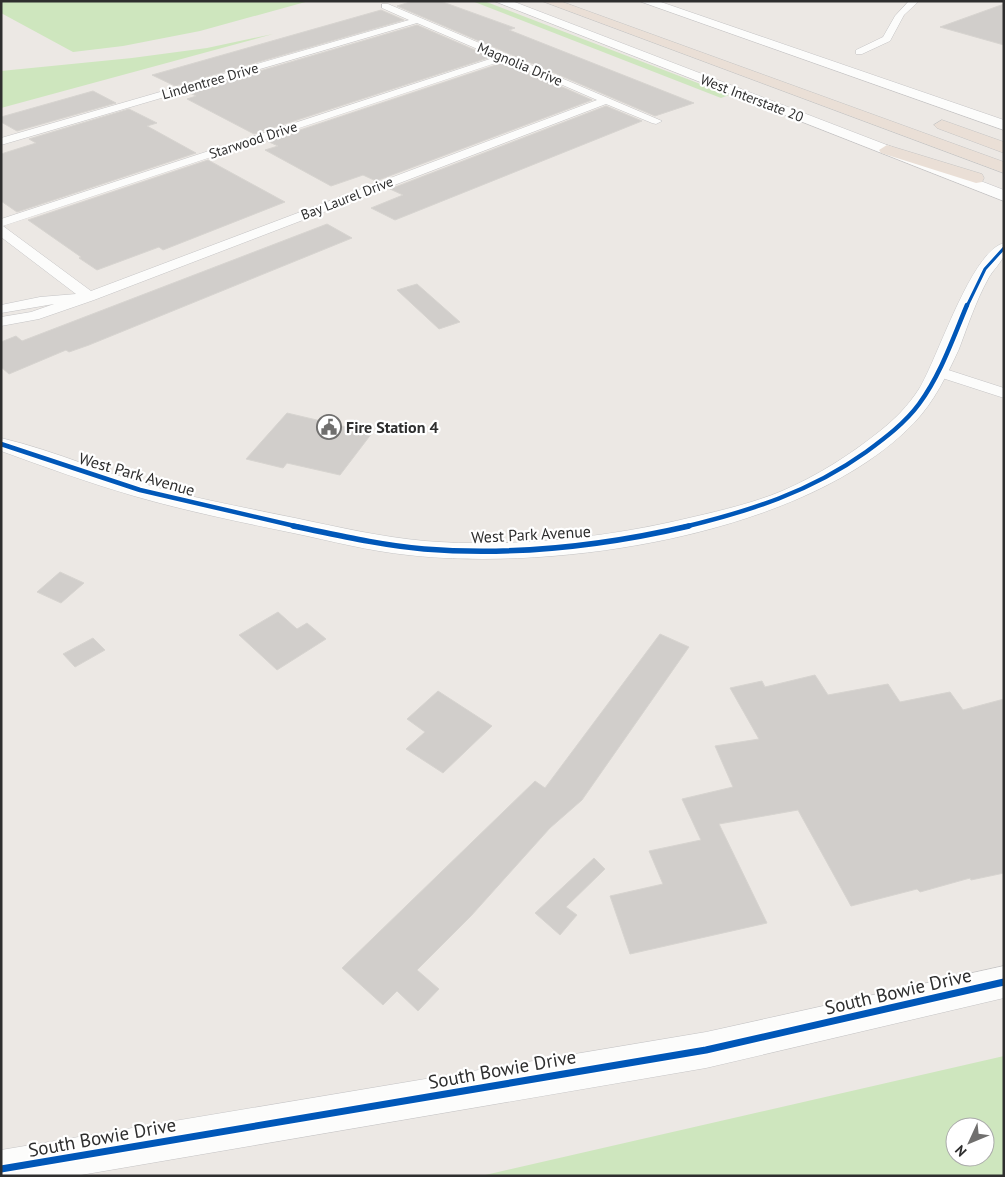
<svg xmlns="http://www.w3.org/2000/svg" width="1005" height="1177" font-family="'PT Sans',sans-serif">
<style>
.green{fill:#cee6be;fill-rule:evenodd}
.building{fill:#d1cecb;stroke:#d7d4d0}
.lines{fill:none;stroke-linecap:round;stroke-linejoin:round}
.minor-casing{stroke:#c5c4c5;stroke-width:1}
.tertiary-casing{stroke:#c5c4c5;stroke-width:1}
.secondary-casing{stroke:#c5c4c5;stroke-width:1}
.motorway-casing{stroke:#c6c5c4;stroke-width:1}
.minor{fill:#fcfcfb;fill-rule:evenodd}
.tertiary{fill:#fcfcfb;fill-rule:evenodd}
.secondary{fill:#fcfcfb;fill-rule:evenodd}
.motorway{fill:#eadfd6;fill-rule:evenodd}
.cycleway-far3-casing{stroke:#fff;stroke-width:5}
.cycleway-far2-casing{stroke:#fff;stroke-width:7}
.cycleway-far1-casing{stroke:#fff;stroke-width:9}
.cycleway-casing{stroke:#fff;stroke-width:10}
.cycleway-far3{stroke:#0057b8;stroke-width:3}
.cycleway-far2{stroke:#0057b8;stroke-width:4.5}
.cycleway-far1{stroke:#0057b8;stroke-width:5.5}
.cycleway{stroke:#0057b8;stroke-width:7}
.labels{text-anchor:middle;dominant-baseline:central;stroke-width:4.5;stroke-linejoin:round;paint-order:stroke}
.far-street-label{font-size:14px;fill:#2e2e2e;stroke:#fff}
.poi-label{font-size:16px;font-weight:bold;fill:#2e2e2e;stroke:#fff;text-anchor:start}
.street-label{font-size:16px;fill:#2e2e2e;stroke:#fff}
.near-street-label{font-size:19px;fill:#2e2e2e;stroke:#fff}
</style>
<rect width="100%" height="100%" fill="#ece8e4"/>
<path class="green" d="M1,1H309L200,31L123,46L73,52L1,13Z
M472,1H484L729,95L721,98Z
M273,34L1,108V71L132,58L207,48Z
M1004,1056V1176H481ZM955,1127H985V1157H955Z"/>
<path class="building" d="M413,1H440L515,28L509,30L694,103L655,116L397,6Z
M1004,4V45L940,27Z
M381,10L404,20L175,86L152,75Z
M417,25L491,57L254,134L187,99L196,96L188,92Z
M505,62L592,100L376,181L363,175L331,186L265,150L278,146L267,141Z
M93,91L116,103L17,131L1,122V117Z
M606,106L642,121L395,220L371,208L403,195L390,189Z
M129,109L157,123L147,126L196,153L17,212L1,201V154L36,143L29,139Z
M208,160L285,202L163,250L159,247L97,270L79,258L81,257L28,220Z
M327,224L352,238L89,345L69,352L66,350L9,374L1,367V342L16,336L22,341Z
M417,284L460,322L439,329L397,290Z
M287,413L372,433L340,475L287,463L283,468L246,459Z
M60,572L84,583L61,603L37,592Z
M278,612L297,629L307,623L326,639L277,670L239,635Z
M660,634L689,647L582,800L550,828L471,916L417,970L439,989L418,1011L397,991L383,1005L342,968L535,781L545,788Z
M93,638L105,650L75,667L63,654Z
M815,675L828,695L888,684L900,702L950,692L963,710L1004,699V873L971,880L970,878L920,892L917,889L851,906L798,810L719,824L767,923L630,954L610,896L663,884L649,851L701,840L682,799L733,787L715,746L759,739L730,688L762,681L765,687Z
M438,691L492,726L443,773L406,749L425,732L407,719Z
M594,858L605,869L566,907L577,915L560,935L535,913Z"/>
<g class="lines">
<defs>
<path id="minor" d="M909,1H919L904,15L890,41L862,54H856V50L883,37L895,16Z
M382,4H388L662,121L656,124L652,123L606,104L94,300L39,319L1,326V317L31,312L54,304L1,313V305L40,297L76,294L1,237V219L496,57L417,23L1,145V138L409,20L382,8ZM505,60L597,100L91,291L3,226Z
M939,367L1004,388V398L933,375L931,372L933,369Z"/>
<path id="tertiary" d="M1004,243C1004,247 1005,251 1004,255C1002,262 992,271 988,279C976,301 968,325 959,349C947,375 934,402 914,423C806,535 557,572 408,555C369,551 331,541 293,533C240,522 186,511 134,496C89,483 45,467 1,451V438C57,451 110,476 166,490C208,501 252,509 295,518C338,527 381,537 425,541C515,548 606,538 693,517C723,510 753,503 782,491C817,476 850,455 880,431C895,419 908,406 919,389C938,358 971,251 1004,243Z
M1004,966V998L706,1068L75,1176H1V1150L706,1032Z"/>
<path id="secondary" d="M494,1H512L1004,190V201Z
M639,1H658L1004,120V130Z"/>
<path id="motorway" d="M542,1H560L1004,162V173Z
M942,120L1004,142V153L937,128L934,125Z
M887,145L982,174L984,178L982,182L976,183L881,153L879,150Z"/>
</defs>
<use href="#minor" class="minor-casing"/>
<use href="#tertiary" class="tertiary-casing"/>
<use href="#secondary" class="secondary-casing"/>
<use href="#motorway" class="motorway-casing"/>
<use href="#minor" class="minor"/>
<use href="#tertiary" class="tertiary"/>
<use href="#secondary" class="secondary"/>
<use href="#motorway" class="motorway"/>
<defs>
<path id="cycleway-far3" d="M967,306L985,269L1004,248"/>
<path id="cycleway-far2" d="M1,444L140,490L299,527
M684,527C750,511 810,492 866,452C885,438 905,423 919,404C941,374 953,338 967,305"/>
<path id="cycleway-far1" d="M293,526C337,535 380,545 424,549C512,556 603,546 689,526"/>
<path id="cycleway" d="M1,1169L706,1050L1004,982"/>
</defs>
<use href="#cycleway-far3" class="cycleway-far3-casing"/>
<use href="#cycleway-far2" class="cycleway-far2-casing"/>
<use href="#cycleway-far1" class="cycleway-far1-casing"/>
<use href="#cycleway" class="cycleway-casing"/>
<use href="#cycleway-far3" class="cycleway-far3"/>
<use href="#cycleway-far2" class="cycleway-far2"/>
<use href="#cycleway-far1" class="cycleway-far1"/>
<use href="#cycleway" class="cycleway"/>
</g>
<defs>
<symbol id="civic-ring" viewBox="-11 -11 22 22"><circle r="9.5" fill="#fff" stroke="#706f6e" stroke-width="1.5"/><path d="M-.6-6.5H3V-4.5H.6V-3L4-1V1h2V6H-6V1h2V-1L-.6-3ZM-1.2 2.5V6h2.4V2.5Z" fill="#706f6e"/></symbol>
</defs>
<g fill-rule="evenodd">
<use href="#civic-ring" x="315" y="413" width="28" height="28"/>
</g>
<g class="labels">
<g class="far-street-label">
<text transform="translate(520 64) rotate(23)">Magnolia Drive</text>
<text transform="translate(210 81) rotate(-16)">Lindentree Drive</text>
<text transform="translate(752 98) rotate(21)">West Interstate 20</text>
<text transform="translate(253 140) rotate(-18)">Starwood Drive</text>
<text transform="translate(347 198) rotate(-21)">Bay Laurel Drive</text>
</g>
<g class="poi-label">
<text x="346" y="427">Fire Station 4</text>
</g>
<g class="street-label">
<text transform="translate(137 474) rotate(16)">West Park Avenue</text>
<text transform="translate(531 534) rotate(-3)">West Park Avenue</text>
</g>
<g class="near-street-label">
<text transform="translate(898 991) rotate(-13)">South Bowie Drive</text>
<text transform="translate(502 1069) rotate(-10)">South Bowie Drive</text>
<text transform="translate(102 1137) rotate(-10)">South Bowie Drive</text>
</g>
</g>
<rect width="1005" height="1177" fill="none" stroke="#2e2e2e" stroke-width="5"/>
<g transform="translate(970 1142) rotate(226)"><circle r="24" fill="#ffffff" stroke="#ababab"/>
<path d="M0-4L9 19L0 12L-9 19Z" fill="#706f6e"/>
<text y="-8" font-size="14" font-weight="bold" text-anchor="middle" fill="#2e2e2e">N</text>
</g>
</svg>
